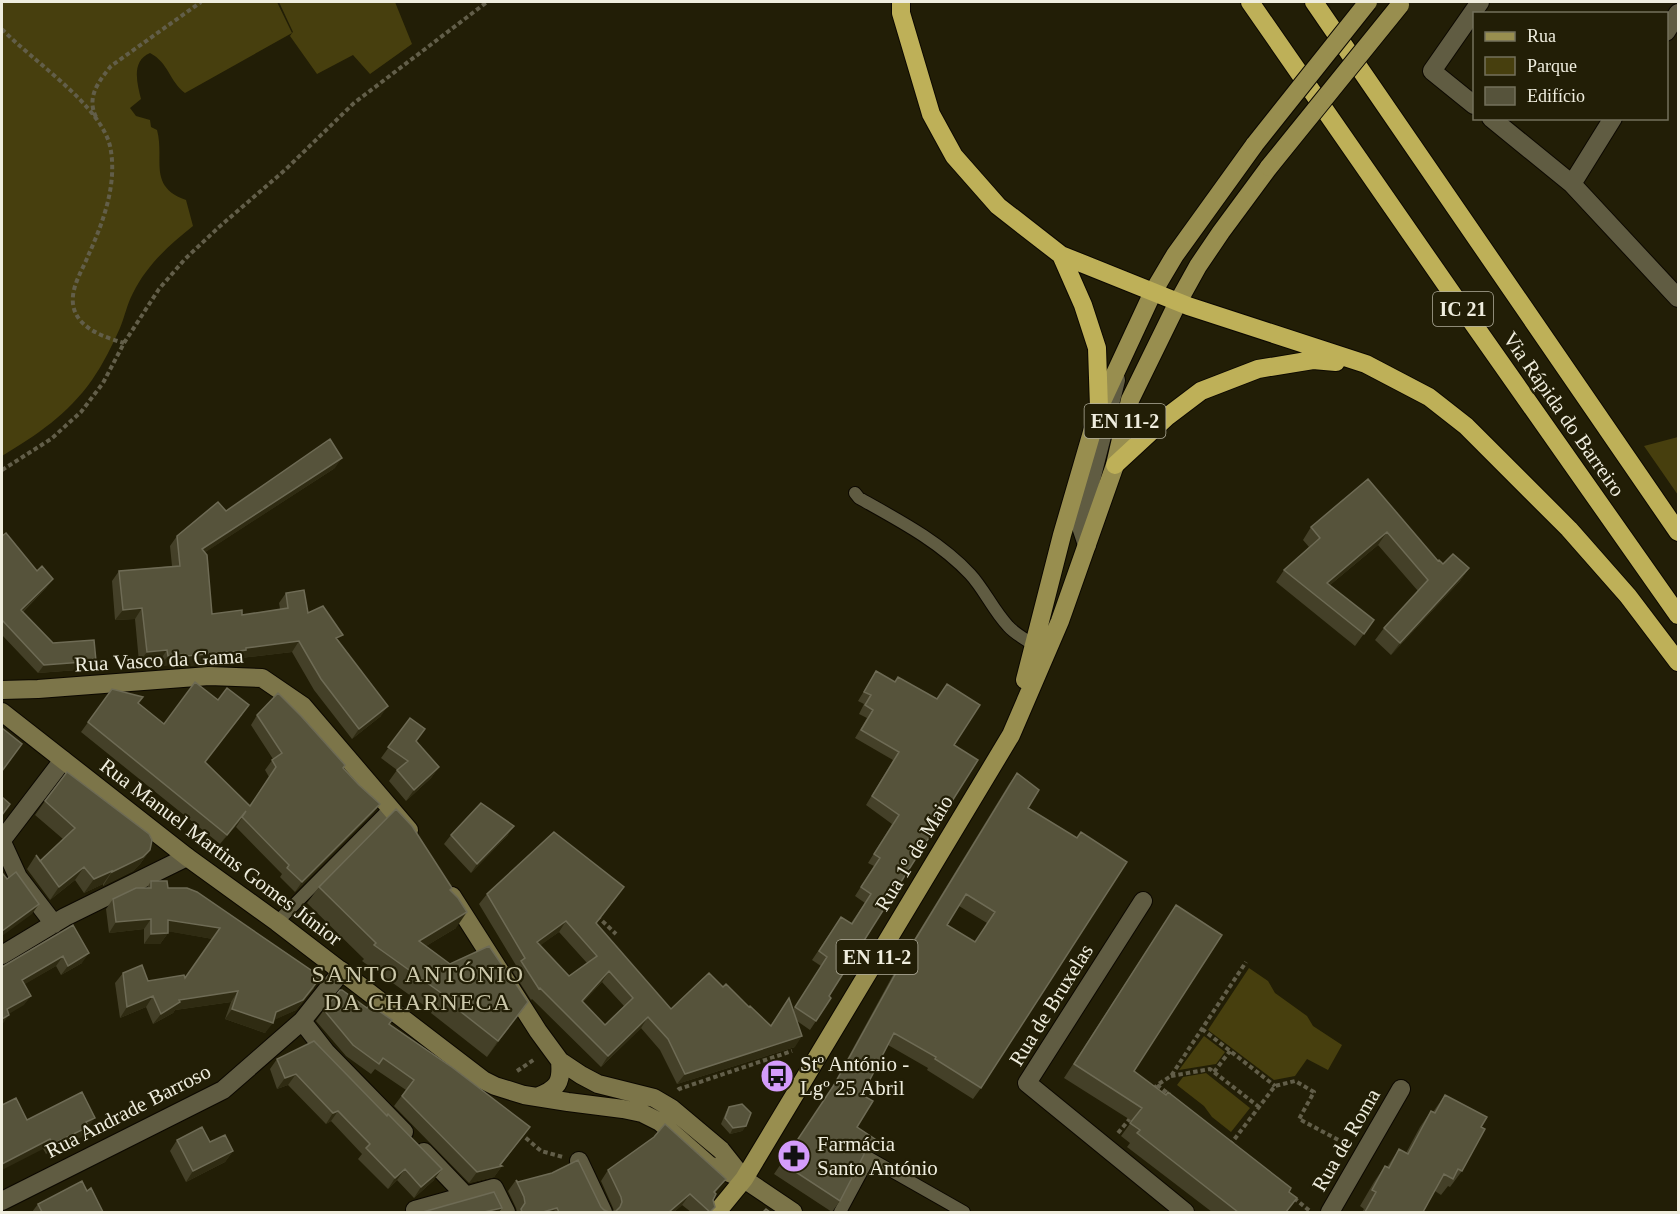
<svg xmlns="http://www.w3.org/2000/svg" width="1680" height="1214" font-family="Georgia,serif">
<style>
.green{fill:#473f0e}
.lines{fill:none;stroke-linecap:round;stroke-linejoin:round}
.lane-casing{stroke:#0c0800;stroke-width:14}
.street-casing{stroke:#0c0800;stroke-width:20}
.secondary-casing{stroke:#0c0800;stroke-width:20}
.primary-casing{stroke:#0c0800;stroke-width:20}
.highway-casing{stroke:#0c0800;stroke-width:20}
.path{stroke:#625e49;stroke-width:4;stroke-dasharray:4.5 3;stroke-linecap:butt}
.lane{stroke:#605c42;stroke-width:12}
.street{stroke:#605c42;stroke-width:18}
.secondary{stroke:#7c7549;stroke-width:18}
.primary{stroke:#988e4f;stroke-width:18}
.highway{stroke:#beb058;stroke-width:18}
.primary-bridge-casing{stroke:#0c0800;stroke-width:20;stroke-linecap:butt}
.primary-bridge{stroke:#988e4f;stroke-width:18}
.wall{fill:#444028;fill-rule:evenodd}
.shaded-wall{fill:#2f2b12}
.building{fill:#56533b;stroke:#6e6b55;stroke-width:1.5;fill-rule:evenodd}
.labels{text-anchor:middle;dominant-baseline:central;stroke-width:4.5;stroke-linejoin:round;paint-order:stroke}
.shield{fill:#221e06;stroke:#b2af9d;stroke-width:1.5}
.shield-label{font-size:20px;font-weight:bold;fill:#efedde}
.street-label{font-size:21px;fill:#efedde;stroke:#221e06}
.poi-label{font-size:21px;fill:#efedde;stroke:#221e06;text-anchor:start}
.quarter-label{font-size:24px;letter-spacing:1.5px;fill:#ccc8ab;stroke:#221e06}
</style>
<rect width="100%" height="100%" fill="#221e06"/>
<path class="green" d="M2,2H277L292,33L293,32L279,2H395L412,44L370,74L353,55L317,74L290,36L292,33L185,93C169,81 169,63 150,53C131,61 137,83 141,99L130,108L136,116L150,120L151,127L157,130C165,159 147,186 186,200L193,226C169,245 147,265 133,293C127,304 125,316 120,328C112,346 103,364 92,380C68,414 37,435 2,456Z
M1678,437V495L1644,446Z
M1249,968L1268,981L1275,993L1307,1016L1313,1026L1342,1045L1328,1070L1307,1059L1295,1076L1274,1080L1208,1030Z
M1204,1036L1225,1052L1216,1064L1179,1070Z
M1206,1073L1250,1108L1231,1132L1212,1117L1204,1106L1177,1085L1183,1077Z"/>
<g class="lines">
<defs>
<path id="lane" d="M855,493L859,498C898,520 939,541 970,574C984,589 993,610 1008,626C1015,634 1025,639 1034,645
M277,922L391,807
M840,1212L869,1158L964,1212"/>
<path id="street" d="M1666,32L1678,13
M1474,105L1432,71L1480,2
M1491,118L1572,184L1613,118
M1572,184L1678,298
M1087,545L1080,524L1116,380
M2,840L63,760
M2,842L18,877L54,924
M1143,901L1027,1083L1185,1212
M2,955L65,917L187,857
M302,1021L326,1052L404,1132
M424,1152L466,1196
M579,1161L603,1212
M2,1201L223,1090L302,1021L342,971
M415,1210L494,1188L506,1212
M1330,1212L1401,1089"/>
<path id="secondary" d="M2,690L38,689L209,676L262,678L303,706L409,830
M2,712L187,857L277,922L483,1080L495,1086L524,1095L568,1102L623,1109L642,1113L660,1122L709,1165L744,1179L793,1212
M452,896L538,1031L560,1061L581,1075L598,1084L654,1098L671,1108L721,1150L744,1179
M537,1097C558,1089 562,1082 560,1061"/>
<path id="primary" d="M1025,680L1062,535L1099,408L1153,292L1175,255L1255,144
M717,1212L744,1179L1011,735L1060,621L1115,465L1130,400L1178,302L1198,266L1221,232L1269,167"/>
<path id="highway" d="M901,2V13L931,114L954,156L998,206L1061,255L1188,306L1366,364L1429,397L1466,426L1569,529L1628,596L1678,662
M1250,2L1458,302L1678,615
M1314,2L1678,532
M1061,255L1083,305L1097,348L1099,408
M1115,465L1168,416L1201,391L1258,369L1313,360L1336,362"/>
</defs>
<use href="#lane" class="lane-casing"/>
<use href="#street" class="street-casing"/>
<use href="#secondary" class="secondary-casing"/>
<use href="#primary" class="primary-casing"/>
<use href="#highway" class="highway-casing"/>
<path class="path" d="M2,29C31,60 100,104 110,146C118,183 103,223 88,256C82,271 71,287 73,304C76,328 104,337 124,343
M96,117C86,97 99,81 111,66L201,2
M2,470L51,439L81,412L103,383L124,343L159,289L185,259L219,227L285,170L354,103L487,2
M597,916L616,934
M1202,1029L1275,1086
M517,1071L535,1059
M1214,1072L1230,1051
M1171,1076L1210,1069L1259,1107
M1157,1085L1170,1095
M1154,1089L1157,1085L1171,1076L1246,962
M678,1090L679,1089L792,1051
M520,1133L541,1151L563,1157
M1118,1133L1132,1116
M1230,1145L1275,1086L1295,1081L1314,1092L1299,1119L1348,1145
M1294,1198L1311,1212"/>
<use href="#lane" class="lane"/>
<use href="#street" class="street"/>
<use href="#secondary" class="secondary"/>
<use href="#primary" class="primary"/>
<use href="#highway" class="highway"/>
<defs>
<path id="primary-bridge" d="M1255,144L1368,2
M1269,167L1400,5"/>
</defs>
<use href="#primary-bridge" class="primary-bridge-casing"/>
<use href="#primary-bridge" class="primary-bridge"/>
</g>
<path class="wall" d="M335,468L205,552L212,614L242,615L280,609L279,603L286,593L339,641L381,716L352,739L314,690L292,652L240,658L239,660L232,661L179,667L178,664L160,666V660L139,662L135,619L115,620L112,581L119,571L172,566L170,546L177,536L226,511Z
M1368,479L1438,561L1443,564L1469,568L1460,581L1391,655L1375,640L1384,628L1418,591L1378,545L1330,585L1374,620L1355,646L1276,582L1284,570L1309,547L1303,540L1311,527Z
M2,536L37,571L53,579L46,588L23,612L53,643L96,661L90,669L38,673L2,635Z
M876,671L895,682L937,699L947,684L954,745L816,1021L810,1030L797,1021L795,1047L677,1084L660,1050L641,1028L601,1067L532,999L531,1000L513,972L517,967L479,904L487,894L624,887L596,924L671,1009L723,987L771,1025L789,998L793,1010L821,966L812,960L841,917L851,923L865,903L855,896L874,866L868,863L892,824L866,805L893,760L855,738L867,718L859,714L864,704L858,701ZM559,932L587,963L569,976L540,945ZM602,982L624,1006L605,1025L583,1002Z
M112,689L138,703L164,724L218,700L242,715L205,762L250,806L269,777L265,770L273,759L251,725L257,715L343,768L359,785L380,804L373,813L295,892L280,877L282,874L236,827L240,821L220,844L81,732Z
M410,718L416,741L439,767L431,778L406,801L389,781L397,770L381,758Z
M1017,773L1028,808L981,1088L973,1099L927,1070L928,1068L888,1045L862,1095L857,1127L875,1139L865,1152L840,1201L832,1212L774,1174L827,1096L899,964L1009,784ZM959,906L987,923L975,942L947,925Z
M45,801L150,850L140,864L133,871L103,886V884L84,893L75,880L50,900L27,869L36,855L40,861L63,839L35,815Z
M451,835H508L471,873L444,844Z
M151,881L168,888L314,988L296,1010L273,1020L265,1033L225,1019L231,1002L175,1010L173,1013L153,1024L146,1007L120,1018L115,983L123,973L148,981L185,978L213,939L168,931V933L160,944H144V929L109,933L106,909L113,899L147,888Z
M319,887L451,890L456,928L426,946L450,964L504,968L528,1002L487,1057L431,1013L432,1011L362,961L364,959L307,903Z
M1176,905L1134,1071L1289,1192L1287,1212H1212L1127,1147L1130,1143L1121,1136L1132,1121L1064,1078Z
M73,925L82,963L61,975L56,966L24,984V1005L2,967Z
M324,1010L389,1024L530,1127L501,1165L502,1166L494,1177L469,1183L394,1106L406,1090L375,1069L371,1074L346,1056L316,1021Z
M277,1059L434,1180L414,1198L397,1180L388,1189L358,1159L362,1154L331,1121L326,1124L288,1085L277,1089L270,1069Z
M1445,1095L1481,1127L1462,1171L1450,1187L1448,1186L1441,1195L1435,1191L1423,1212H1362L1364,1209L1360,1206L1374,1182L1385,1166L1387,1167L1399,1149L1406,1153L1420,1127L1431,1111L1433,1112Z
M729,1107L746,1126L742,1131L730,1134L721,1124L726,1112Z
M27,1120L88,1128L81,1137L46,1154Z
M177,1140L210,1142L233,1151L225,1162L186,1182L170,1151Z
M608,1170L726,1179L715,1193L711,1212H691L682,1205L674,1212H517L516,1208L508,1191L516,1180L518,1182L601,1207L604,1210L609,1212L614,1211L613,1208L601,1181Z
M87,1191L103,1212H32L38,1204Z"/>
<path class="shaded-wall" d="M342,458L335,468L195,559L202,549Z
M1387,532L1378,545L1318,595L1327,583Z
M1469,568L1460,581L1391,655L1400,643Z
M53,579L46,588L15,619L21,610Z
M142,608L135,619L115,620L123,610Z
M299,641L292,652L240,658L239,660L232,661L179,667L186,656Z
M167,650L160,660L139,662L147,652Z
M185,654L178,664L160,666L168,656Z
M96,661L90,669L38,673L44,665Z
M388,706L381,716L352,739L359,729Z
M439,767L431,778L406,801L414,790Z
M380,804L373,813L295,892L302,882Z
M246,811L240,821L220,844L227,835Z
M514,826L508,835L471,873L477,864Z
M150,850L140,864L133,871L103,886L112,872Z
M84,867L75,880L50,900L59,887Z
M112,871L103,884L84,893L94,879Z
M39,904L32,914L2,936V931Z
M467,912L456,928L408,957L419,941Z
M151,919L144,929L109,933L116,922Z
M168,920L220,928L213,939L160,930Z
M566,921L559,932L530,953L537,942Z
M168,933L160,944H144L151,934Z
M89,953L82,963L61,975L68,966Z
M63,956L56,966L15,990L22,980Z
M609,971L602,982L575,1011L582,1001Z
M321,977L296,1010L270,1022L273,1023L265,1033L225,1019L232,1009L276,1012Z
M238,991L231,1002L175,1010L173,1013L153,1024L161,1014L179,1000Z
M31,996L24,1005L2,1018L7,1009Z
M153,996L146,1007L120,1018L127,1007Z
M528,1002L516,1018L487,1057L498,1041Z
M9,1015L2,1025V1019Z
M648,1017L641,1028L601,1067L608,1056Z
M802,1036L795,1047L677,1084L685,1074Z
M296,1074L288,1085L277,1089L285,1078Z
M338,1111L331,1121L326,1124L333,1113Z
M95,1118L81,1137L46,1154L53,1144L86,1122Z
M746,1126L742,1131L730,1134L733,1128Z
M530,1127L499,1167L502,1166L494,1177L469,1183L477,1172Z
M50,1139L43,1149L2,1170V1164Z
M875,1139L867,1150L862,1154L870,1143Z
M233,1151L225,1162L186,1182L193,1171Z
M405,1169L397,1180L388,1189L395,1178Z
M442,1169L434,1180L414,1198L421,1187Z
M690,1194L682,1205L674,1212H669Z
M502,1208L499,1212H484Z
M557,1208L553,1212H543Z"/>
<path class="building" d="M330,439L342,458L202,549L207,555L212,614L242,610V615L288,608L286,593L304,590L308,613L323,606L343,635L336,638L388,706L359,729L321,679L299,641L246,648V650L239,651L186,656L185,654L168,656L167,650L147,652L142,608L123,610L119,571L180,566L177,536L218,502L226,511Z
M1368,479L1438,561L1439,560L1443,564L1453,554L1469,568L1400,643L1384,628L1428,580L1387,532L1327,583L1374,620L1364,634L1284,570L1320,538L1311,527Z
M6,533L37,571L42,566L53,579L21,610L53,643L94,640L96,661L44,665L2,620V536Z
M876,671L895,682L898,677L937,699L947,684L980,705L954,745L978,760L829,996L831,998L816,1021L795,1007L827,957L819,951L841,917L852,924L871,894L861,887L880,858L874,854L899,815L872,796L899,752L861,730L873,710L865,705L871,695L864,692Z
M195,682L218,700L227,688L249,705L205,762L250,806L276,767L272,760L282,753L257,715L278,693L301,716L345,765L343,768L359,785L380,804L302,882L287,868L289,865L242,817L246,811L227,835L88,722L112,689L143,697L138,703L164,724Z
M410,718L425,729L416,741L439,767L414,790L397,770L408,761L388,747Z
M2,728L22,744L2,771Z
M67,772L149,834L152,840L150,850L143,857L112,872V871L94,879L84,867L59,887L36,855L40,861L75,828L45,801Z
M1017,773L1039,790L1028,808L1077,838L1081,832L1127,862L981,1088L935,1059L936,1057L894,1033L862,1095L873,1101L857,1127L875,1139L870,1143L840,1201L782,1163L834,1085L907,953ZM966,894L995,912L975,942L947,925Z
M2,797L10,804L2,815Z
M481,803L514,826L477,864L451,835Z
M396,809L412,826L452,888L450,890L458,898L467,912L419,941L450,964L489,946L504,968H505L528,1002L498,1041L442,997L444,995L374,945L376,943L319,887Z
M554,832L624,887L596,923L671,1009L709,973L723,987L726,984L749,1007L750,1006L771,1026L789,998L802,1036L685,1074L668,1039L648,1017L608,1056L540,988L539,989L521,961L525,958L487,894ZM566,921L597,956L569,976L537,942ZM609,971L633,998L605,1025L582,1001Z
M16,872L39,904L2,931V876L3,874L7,879Z
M151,881H167L168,888H187L197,892L321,977L303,1000L276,1012L273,1023L232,1009L238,991L179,1000L180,1002L161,1014L153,996L127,1007L123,973L142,965L148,981L184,975L185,978L220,928L168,920V933L151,934V919L116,922L113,899L136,888H151Z
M1176,905L1222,935L1134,1071L1166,1095L1168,1092L1291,1188L1289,1192L1297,1198L1286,1212H1238L1137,1133L1140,1130L1130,1123L1142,1108L1074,1064Z
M73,925L89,953L68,966L63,956L22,980L31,996L7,1009L9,1015L2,1019V967Z
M340,990H342L367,1008L369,1004L392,1020L389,1024L453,1068L530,1127L500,1165L502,1166L477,1172L402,1096L414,1080L383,1058L379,1064L353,1045L324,1010Z
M314,1041L387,1116L388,1114L442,1169L421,1187L405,1169L395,1178L366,1148L370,1144L338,1111L333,1113L296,1074L285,1078L277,1059Z
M82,1092L95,1118L86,1122L88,1127L53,1144L50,1139L2,1164V1105L16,1098L27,1120Z
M1445,1095L1487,1117L1481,1127L1485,1129L1462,1171L1458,1169L1453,1179L1444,1174L1423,1212H1365L1376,1192L1372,1190L1385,1166L1389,1168L1399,1149L1408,1154L1431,1111L1435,1113Z
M742,1104L751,1113L746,1126L733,1128L725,1118L729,1107Z
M665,1124L726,1179L714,1192L716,1194L713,1200L715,1207L710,1212L690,1194L669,1212H559L557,1208L543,1212H522L521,1209L525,1203L524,1197L516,1180L518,1182L552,1173L578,1160L601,1207L604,1210L609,1212L616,1211L620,1207L622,1202L621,1197L608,1170L654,1137Z
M202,1127L210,1142L225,1135L233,1151L193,1171L177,1140Z
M82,1181L87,1191L91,1188L103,1212H42L38,1204Z
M494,1192L502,1208L484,1212H423Z
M766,1209L770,1212H763Z"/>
<defs>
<symbol id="bus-disc" viewBox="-11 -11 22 22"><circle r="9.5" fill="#d49cfb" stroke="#221e06"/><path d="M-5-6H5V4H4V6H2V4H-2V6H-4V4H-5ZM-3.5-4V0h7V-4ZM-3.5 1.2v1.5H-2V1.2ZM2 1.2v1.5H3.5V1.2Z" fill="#111"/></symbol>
<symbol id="pharmacy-disc" viewBox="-11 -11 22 22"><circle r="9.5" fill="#d49cfb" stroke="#221e06"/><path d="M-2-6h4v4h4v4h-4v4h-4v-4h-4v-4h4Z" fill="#111"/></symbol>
</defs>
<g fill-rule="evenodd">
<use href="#bus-disc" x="758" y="1057" width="38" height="38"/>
<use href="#pharmacy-disc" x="775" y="1137" width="38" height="38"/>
</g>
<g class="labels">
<g class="shield">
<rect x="1433" y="292" width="60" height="34" rx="4.5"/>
<rect x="1084.5" y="404" width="81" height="34" rx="4.5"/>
<rect x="836.5" y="940" width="81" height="34" rx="4.5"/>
</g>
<g class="shield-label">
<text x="1463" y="309">IC 21</text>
<text x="1125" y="421">EN 11-2</text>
<text x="877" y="957">EN 11-2</text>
</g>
<g class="street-label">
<text transform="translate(1564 414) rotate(55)">Via Rápida do Barreiro</text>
<text transform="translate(159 660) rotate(-3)">Rua Vasco da Gama</text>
<text transform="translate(221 852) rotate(37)">Rua Manuel Martins Gomes Júnior</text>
<text transform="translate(914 853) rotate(-59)">Rua 1º de Maio</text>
<text transform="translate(1051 1005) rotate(-58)">Rua de Bruxelas</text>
<text transform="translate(128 1111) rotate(-27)">Rua Andrade Barroso</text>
<text transform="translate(1346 1140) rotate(-60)">Rua de Roma</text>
</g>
<g class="poi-label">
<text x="800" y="1064">Stº António -<tspan x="800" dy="24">Lgº 25 Abril</tspan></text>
<text x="817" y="1144">Farmácia<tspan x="817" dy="24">Santo António</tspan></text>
</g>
<g class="quarter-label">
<text x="418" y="974">SANTO ANTÓNIO<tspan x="418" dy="28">DA CHARNECA</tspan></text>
</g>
</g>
<rect width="1680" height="1214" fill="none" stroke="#efedde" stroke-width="6"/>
<rect x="1473" y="12" width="195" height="108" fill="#221e06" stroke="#74715c" stroke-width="1.5"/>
<rect x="1485" y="32" width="30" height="9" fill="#988e4f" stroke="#74715c" stroke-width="1.5"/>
<text x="1527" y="42" font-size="18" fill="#efedde">Rua</text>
<rect x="1485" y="57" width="30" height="18" fill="#473f0e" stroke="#74715c" stroke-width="1.5"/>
<text x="1527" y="72" font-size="18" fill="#efedde">Parque</text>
<rect x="1485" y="87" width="30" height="18" fill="#56533b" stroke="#74715c" stroke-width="1.5"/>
<text x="1527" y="102" font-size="18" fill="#efedde">Edifício</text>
</svg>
